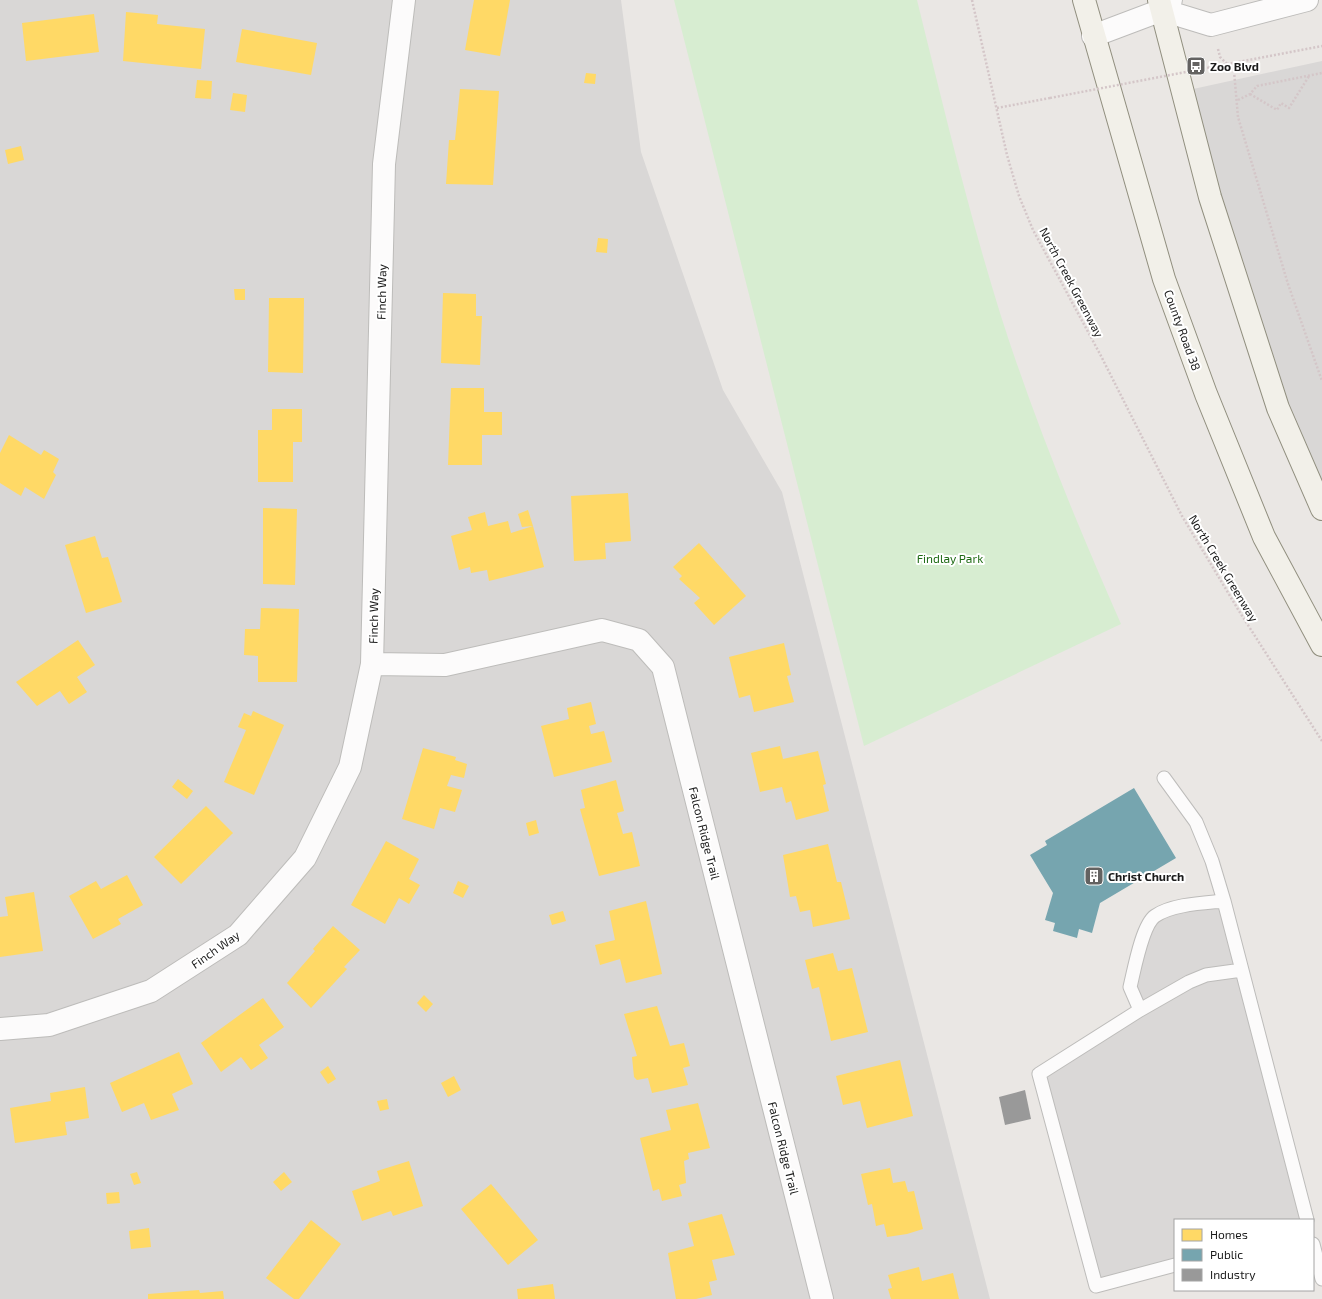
<svg xmlns="http://www.w3.org/2000/svg" width="1322" height="1299" font-family="'Exo 2',sans-serif">
<style>
.residential{fill:#d9d7d6}
.park{fill:#d7edd1}
.parking{fill:#dad8d7}
.homes{fill:#ffd966}
.public{fill:#76a5af}
.industry{fill:#999}
.lines{fill:none;stroke-linecap:round;stroke-linejoin:round}
.service-casing{stroke:#bdbcba;stroke-width:15}
.minor-casing{stroke:#bdbcba;stroke-width:24}
.tertiary-casing{stroke:#bdbcba;stroke-width:24}
.secondary-casing{stroke:#918f7f;stroke-width:24}
.path{stroke:#d4c6c8;stroke-width:2.5;stroke-dasharray:2 2;stroke-linecap:butt}
.service{stroke:#fcfbfb;stroke-width:13}
.minor{stroke:#fcfbfb;stroke-width:22}
.tertiary{stroke:#fcfbfb;stroke-width:22}
.secondary{stroke:#f2f0e9;stroke-width:22}
.path-bridge{stroke:#d4c6c8;stroke-width:2.5;stroke-dasharray:2 2;stroke-linecap:butt}
.labels{text-anchor:middle;dominant-baseline:central;stroke-width:4;stroke-linejoin:round;paint-order:stroke}
.poi-label{font-size:12px;font-weight:bold;fill:#1b1b1b;stroke:#fff;text-anchor:start}
.street-label{font-size:12px;fill:#1b1b1b;stroke:#fff}
.park-label{font-size:12px;fill:#206c16;stroke:#fff}
</style>
<rect width="100%" height="100%" fill="#eae7e4"/>
<path class="residential" d="M0,0H621L641,152L723,390L782,492L990,1299H0Z
M1322,61V509L1184,91Z"/>
<path class="park" d="M674,0H917C943,105 968,210 1000,313C1034,420 1076,522 1121,624L864,746Z"/>
<path class="parking" d="M1224,901L1307,1220H1175V1265L1096,1286L1039,1074L1140,1010L1130,987L1155,916Z"/>
<path class="homes" d="M474,0H510L500,56L465,50Z
M126,12L158,15L157,24L205,29L201,69L123,61Z
M94,14L99,52L26,61L22,23Z
M242,29L317,43L311,75L236,62Z
M586,73L596,74L595,84L584,83Z
M197,80L212,81L211,99L195,98Z
M460,89L499,91L493,185L446,184L449,140H455Z
M233,93L247,95L245,112L230,110Z
M21,146L24,160L8,164L5,150Z
M598,238L608,239L607,253L596,252Z
M234,289H245V300H235Z
M443,293L476,294V316H482L480,365L441,363Z
M269,298H304L303,373L268,372Z
M451,388H484V412H502V435H482V465H448Z
M272,409H302V442H293V482H258V430H272Z
M9,435L41,455L44,450L59,459L53,472L56,475L44,499L25,487L21,496L0,483V453Z
M628,493L631,541L605,543L606,559L574,561L571,496Z
M263,508L297,509L295,585L263,584Z
M528,510L533,526L522,527L518,514Z
M485,512L488,526L508,521L511,533L533,526L544,567L489,581L487,570L471,573L470,567L459,570L451,536L472,530L468,517Z
M95,536L102,558L108,557L122,602L86,613L65,545Z
M699,543L746,596L714,625L694,603L700,598L679,579L682,576L673,567Z
M261,608L299,609L297,682H258V656L244,655L245,629H260Z
M78,640L95,665L77,677L87,692L69,704L60,691L37,706L16,682Z
M784,643L791,675L787,676L794,702L754,712L750,695L739,698L729,657Z
M591,702L596,724L589,726L591,734L604,731L612,762L554,777L541,726L569,719L567,708Z
M253,711L284,725L254,795L224,782L246,730L238,727L244,713L251,716Z
M780,746L783,759L818,751L826,784L823,785L829,811L796,820L791,801L786,803L782,787L760,792L751,753Z
M423,748L456,757L455,760L467,764L464,778L451,775L447,786L462,790L455,812L440,808L434,829L402,819Z
M178,779L193,791L187,799L172,787Z
M616,780L624,811L617,813L623,834L632,832L640,866L599,876L580,809L585,808L581,790Z
M206,806L233,833L181,884L154,857Z
M536,820L539,833L529,836L526,823Z
M386,841L419,859L409,879L420,885L409,904L399,898L385,924L351,905Z
M828,844L837,882H841L850,919L813,927L810,910L800,912L796,896L790,897L783,855Z
M127,875L143,905L118,919L121,924L93,939L69,896L96,881L101,889Z
M458,881L469,886L463,898L453,893Z
M34,892L43,951L0,957V917L8,916L5,897Z
M646,901L662,974L626,983L620,959L600,965L595,945L615,940L609,911Z
M563,911L566,921L552,925L549,915Z
M333,926L360,950L344,967L347,969L311,1008L287,983L315,951L313,949Z
M833,953L838,971L852,968L868,1032L831,1041L819,987L812,989L805,960Z
M424,995L433,1004L426,1012L417,1003Z
M263,998L284,1027L259,1045L268,1058L251,1070L241,1057L221,1072L201,1043Z
M657,1006L670,1046L684,1043L690,1066L683,1068L688,1085L652,1093L648,1078L637,1080L634,1077L632,1057L637,1056L624,1014Z
M179,1052L193,1084L172,1094L179,1110L151,1120L144,1103L122,1112L110,1083Z
M900,1060L913,1116L867,1128L860,1101L843,1105L836,1076Z
M328,1066L336,1079L328,1084L320,1072Z
M454,1076L461,1090L448,1097L441,1083Z
M85,1087L89,1118L65,1122L67,1135L15,1143L10,1108L51,1101L50,1093Z
M387,1099L389,1109L380,1111L377,1101Z
M698,1103L710,1148L688,1153L689,1159L684,1161L686,1183L679,1185L682,1196L662,1201L659,1189L653,1191L640,1138L671,1130L666,1110Z
M409,1161L423,1206L393,1216L391,1211L362,1221L352,1191L380,1181L377,1171Z
M890,1168L893,1183L905,1181L908,1192L914,1191L923,1229L907,1234L887,1237L884,1224L876,1226L872,1204L868,1205L861,1174Z
M137,1172L141,1183L134,1185L130,1174Z
M284,1172L292,1182L281,1191L273,1182Z
M491,1184L538,1240L508,1265L461,1209Z
M119,1192L120,1203L107,1204L106,1193Z
M722,1214L735,1255L712,1260L717,1280L709,1282L712,1295L696,1299H676L668,1253L694,1246L688,1223Z
M311,1220L341,1244L299,1299H294L266,1278Z
M149,1228L151,1247L131,1249L129,1231Z
M919,1267L922,1281L953,1273L959,1299H891L888,1289L892,1288L888,1275Z
M553,1284L555,1299H518L517,1289Z
M199,1290L200,1293L223,1291L224,1299H148V1294Z"/>
<path class="public" d="M1134,788L1176,858L1100,903L1092,933L1079,929L1077,938L1053,931L1055,923L1045,920L1053,893L1030,855L1047,845L1045,841Z"/>
<path class="industry" d="M1025,1090L1031,1119L1005,1125L999,1097Z"/>
<g class="lines">
<defs>
<path id="service" d="M1164,778L1196,822L1212,861L1224,901
M1140,1010L1189,982L1206,975L1242,970
M1313,1244L1322,1279
M1175,1265L1096,1286L1039,1074L1140,1010L1130,987C1134,971 1142,925 1155,916C1172,904 1205,903 1224,901L1307,1220"/>
<path id="minor" d="M1171,0L1162,10L1211,25L1307,0
M372,664L445,665L602,630L639,640L663,667L822,1299
M0,1029L49,1025L151,991L238,935L305,858L350,767L372,664L384,164L404,0"/>
<path id="tertiary" d="M1093,36L1162,10"/>
<path id="secondary" d="M1084,0L1164,279L1206,394L1264,537L1322,645
M1159,0L1210,197L1278,408L1322,509"/>
</defs>
<use href="#service" class="service-casing"/>
<use href="#minor" class="minor-casing"/>
<use href="#tertiary" class="tertiary-casing"/>
<use href="#secondary" class="secondary-casing"/>
<path class="path" d="M972,0L1007,155L1019,196L1033,230L1100,354L1182,516L1239,611L1322,741
M1218,49L1220,57L1234,71L1238,117L1288,284L1322,381
M1250,94L1277,110L1281,103L1289,108L1309,76
M1238,100L1250,94L1257,86L1322,73
M997,108L1050,98"/>
<use href="#service" class="service"/>
<use href="#minor" class="minor"/>
<use href="#tertiary" class="tertiary"/>
<use href="#secondary" class="secondary"/>
<path class="path-bridge" d="M1050,98L1322,46"/>
</g>
<defs>
<symbol id="bus-square" viewBox="-11 -11 22 22"><rect x="-9" y="-9" width="18" height="18" rx="4" fill="#636261" stroke="#fff"/><path d="M-5-6H5V4H4V6H2V4H-2V6H-4V4H-5ZM-3.5-4V0h7V-4ZM-3.5 1.2v1.5H-2V1.2ZM2 1.2v1.5H3.5V1.2Z" fill="#fff"/></symbol>
<symbol id="building-square" viewBox="-11 -11 22 22"><rect x="-9" y="-9" width="18" height="18" rx="4" fill="#636261" stroke="#fff"/><path d="M-4-6H4V6H1V3H-1V6H-4ZM-2.5-4.3h1.7v1.8h-1.7ZM.8-4.3h1.7v1.8H.8ZM-2.5-1h1.7V.8h-1.7ZM.8-1h1.7V.8H.8Z" fill="#fff"/></symbol>
</defs>
<g fill-rule="evenodd">
<use href="#bus-square" x="1185" y="55" width="22" height="22"/>
<use href="#building-square" x="1083" y="865" width="22" height="22"/>
</g>
<g class="labels">
<g class="poi-label">
<text x="1210" y="66">Zoo Blvd</text>
<text x="1108" y="876">Christ Church</text>
</g>
<g class="street-label">
<text transform="translate(1072 282) rotate(62)">North Creek Greenway</text>
<text transform="translate(381 292) rotate(-89)">Finch Way</text>
<text transform="translate(1183 330) rotate(70)">County Road 38</text>
<text transform="translate(1224 568) rotate(59)">North Creek Greenway</text>
<text transform="translate(373 616) rotate(-89)">Finch Way</text>
<text transform="translate(705 833) rotate(76)">Falcon Ridge Trail</text>
<text transform="translate(215 949) rotate(-35)">Finch Way</text>
<text transform="translate(784 1148) rotate(76)">Falcon Ridge Trail</text>
</g>
<g class="park-label">
<text x="950" y="558">Findlay Park</text>
</g>
</g>
<rect x="1174" y="1219" width="140" height="72" fill="#ffffff" stroke="#a4a4a4"/>
<rect x="1182" y="1229" width="20" height="12" fill="#ffd966" stroke="#a4a4a4"/>
<text x="1210" y="1239" font-size="12" fill="#1b1b1b">Homes</text>
<rect x="1182" y="1249" width="20" height="12" fill="#76a5af" stroke="#a4a4a4"/>
<text x="1210" y="1259" font-size="12" fill="#1b1b1b">Public</text>
<rect x="1182" y="1269" width="20" height="12" fill="#999999" stroke="#a4a4a4"/>
<text x="1210" y="1279" font-size="12" fill="#1b1b1b">Industry</text>
</svg>
